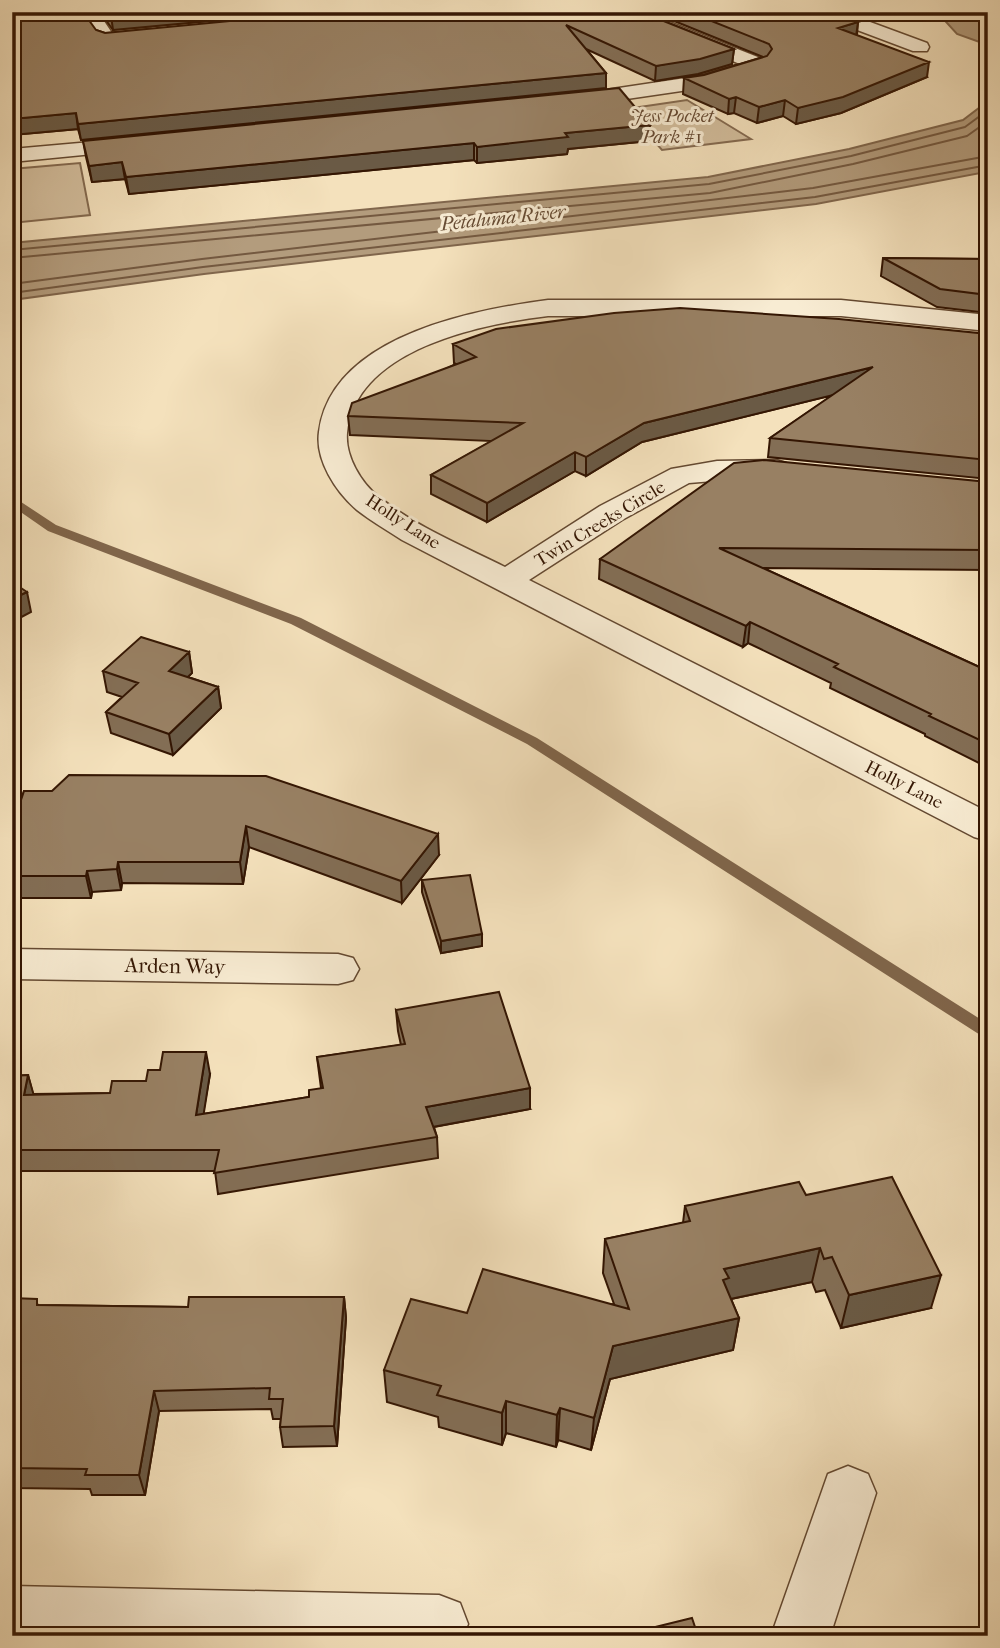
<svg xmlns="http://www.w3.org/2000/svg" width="1000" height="1648" font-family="'IM FELL French Canon',serif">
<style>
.green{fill:#d3be9d;stroke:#846a50;stroke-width:2}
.water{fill:#b39c7d;stroke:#80664c;stroke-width:2}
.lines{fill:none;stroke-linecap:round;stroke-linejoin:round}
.shore{stroke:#745940;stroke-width:2}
.stream{fill:#80664c;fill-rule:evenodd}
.minor-casing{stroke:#644931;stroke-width:3}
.minor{fill:#f8ecd3;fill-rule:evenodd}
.wall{fill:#836e55;stroke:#341603;stroke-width:2}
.shaded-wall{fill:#6a5a45;stroke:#341603;stroke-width:2}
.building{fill:#988063;stroke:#341603;stroke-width:2}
.labels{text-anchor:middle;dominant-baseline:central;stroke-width:6;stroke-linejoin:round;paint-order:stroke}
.far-park-label{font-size:18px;font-style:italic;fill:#644831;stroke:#f8ecd3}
.far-street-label{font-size:18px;fill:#341603;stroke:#f8ecd3}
.far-water-label{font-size:19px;font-style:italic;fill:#674c34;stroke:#f8ecd3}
.street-label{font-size:21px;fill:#341603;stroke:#f8ecd3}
</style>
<rect width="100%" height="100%" fill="#f4e1bc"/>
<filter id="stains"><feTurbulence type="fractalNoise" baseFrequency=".00286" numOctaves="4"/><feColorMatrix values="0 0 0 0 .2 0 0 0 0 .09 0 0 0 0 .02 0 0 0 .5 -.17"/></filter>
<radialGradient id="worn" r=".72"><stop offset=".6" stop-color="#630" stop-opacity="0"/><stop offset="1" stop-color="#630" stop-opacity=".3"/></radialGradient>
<path class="green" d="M687,100L751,139L662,150L626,109Z
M80,163L90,215L12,223V169Z"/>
<path class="water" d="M937,12H988V45L957,34Z
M988,101L986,172L816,204L204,274L12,300V243L708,177L849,149L963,120Z"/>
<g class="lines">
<path class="shore" d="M12,250L709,184L851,156L965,127L988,110
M12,258L710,193L853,164L967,136L988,121
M12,284L202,259L813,188L988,156
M12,293L203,267L815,197L988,165"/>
<path class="stream" d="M12,496L56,525L301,618L537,738L988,1024V1040L527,744L291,624L48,531L12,506Z"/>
<defs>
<path id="minor" d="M77,12H98L112,33L151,29L160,35L151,41L100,43Z
M618,12H644L765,60L768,64L765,68L702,88L572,107L565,105L562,101L565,97L572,95L699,76L740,64L621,16Z
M817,12H843L927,43L929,47L927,51H913L820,16Z
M136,138L144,139L147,144L144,149L12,162V149Z
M548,300H841L988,315V331L841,316H548C480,324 356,349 347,433C345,456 361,483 379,497C416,527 463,546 505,567L600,506L671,469L717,461L776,460L786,463L791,469L786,475L689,483L622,520L529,580L988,812V841L974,837L402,540C387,530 371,521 357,510C336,492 315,460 319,432C331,337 471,310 548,300Z
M12,949L338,954L353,958L359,969L353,980L338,984L12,979Z
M848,1466L868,1474L876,1493L830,1636H771L828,1474Z
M12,1586L439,1595L460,1603L468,1624L463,1636H12Z"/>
</defs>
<use href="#minor" class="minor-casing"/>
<use href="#minor" class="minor"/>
</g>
<path class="wall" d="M100,12H306L113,30Z
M641,12L734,49L732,64L698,74L655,81L586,49L606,73V88L81,140L78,129L12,135L96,30L105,33Z
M652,12H828L858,22L857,35L927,77L841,113L796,124L783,116L757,123L734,113L728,114L683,94L684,78L704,75L763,57Z
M83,141H649L568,149L567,154L477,163L474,160L129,194L125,179L92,182L86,157Z
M883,258L988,259V313L937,307L881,276Z
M987,315H988V479L768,457L770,438L833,395L642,442L586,476L575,471L487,522L431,494V475L492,441L350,435L348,416L456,364L454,363L453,344L983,333Z
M988,482V570L763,568L988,671V772L982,769L983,765L925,736V734L830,688L831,683L748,643L743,647L599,579L600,559Z
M189,652L192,673L188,677L218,687L221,708L173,755L111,733L106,712L122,697L107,692L103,671Z
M24,791L439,855L402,903L249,847L243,884L122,883L121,890L92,892L91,898H12V827Z
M422,880L482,934V946L441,953L422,892Z
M396,1010L530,1109L434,1127L437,1137L438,1158L218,1194L215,1171H12V1076L28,1075L33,1094L110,1093L146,1081L210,1074L203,1114L309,1097L321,1088L317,1057L401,1045L398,1031Z
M806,1195L931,1308L841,1328L825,1290L816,1292L812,1282L731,1299L739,1318L733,1350L610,1379L591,1450L558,1440L556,1447L506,1433L502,1445L439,1427L438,1417L387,1402L384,1370L467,1313L614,1304L603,1273L605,1239L683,1223L685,1206Z
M344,1297L346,1318L337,1446L283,1447L280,1427L281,1419H273L271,1409L159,1411L145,1495H92L90,1489L12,1488V1298L39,1305L188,1307Z"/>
<path class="shaded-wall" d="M150,12H306L113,30L111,16Z
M858,22L856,37L838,28Z
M734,49L732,64L698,74L655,81L656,66Z
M929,62L927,77L841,113L796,124L798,108Z
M606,73V88L81,140L78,124Z
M736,97L734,113L728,114L729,99Z
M785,100L783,116L757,123L759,107Z
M76,113L78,129L12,135V119Z
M650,125L649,141L568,149L567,154L477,163V147L565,133Z
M474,143V160L129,194L126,177Z
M122,162L125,179L92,182L89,166Z
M873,367L870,386L642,442L586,476V457L644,423Z
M575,452V471L487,522V503Z
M27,592L31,612L12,622V599Z
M750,622L748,643L743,647L746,626Z
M189,652L192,673L172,692L169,671Z
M218,687L221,708L173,755L169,734Z
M246,826L249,847L243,884L240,862Z
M438,834L439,855L402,903L401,881Z
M118,862L122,883L121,890L117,869Z
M87,871L92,892L91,898L86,876Z
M482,934V946L441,953V941Z
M12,1027L19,1048L12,1075Z
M206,1052L210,1074L200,1137L196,1115Z
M28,1075L34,1096L24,1095Z
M530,1088V1109L427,1128L426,1107Z
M820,1248L812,1282L726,1300L718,1313L724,1269Z
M941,1275L931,1308L841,1328L849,1295Z
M344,1297L346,1318L337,1446L334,1426Z
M739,1318L733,1350L610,1379L591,1450L594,1418L613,1346Z
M154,1391L159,1411L145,1495L139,1475Z
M506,1401V1433L502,1445V1413Z
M560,1408L558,1440L556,1447L557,1415Z"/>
<path class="building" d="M12,12H83L96,30L105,33L325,12H641L734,49L700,59L656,66L566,25L606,73L78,124L76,113L12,119Z
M109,12H150L111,16Z
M689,12H828L858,22L838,28L929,62L843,97L798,108L785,100L759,107L736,97L729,99L684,78L704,75L767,56L772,49L769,44Z
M619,88L650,125L565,133L568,137L477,147L474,143L126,177L122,162L89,166L83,141Z
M883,258L988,259V295L940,289Z
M680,308L839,319L988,334V460L770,438L873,367L644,423L586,457L575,452L487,503L431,475L523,423L348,416L352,403L476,357L453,344L496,329L614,313Z
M764,460L988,482V550L719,548L988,671V744L929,716L931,714L834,667L838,664L750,622L746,626L600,559L734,463Z
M12,582L27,592L12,599Z
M141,637L189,652L169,671L218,687L169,734L106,712L138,683L103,671Z
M69,775L266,776L438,834L401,881L246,826L240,862H118L117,869L87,871L86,876H12V827L24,791H52Z
M470,875L482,934L441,941L422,880Z
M499,992L530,1088L426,1107L437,1137L214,1173L219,1150H12V1076L28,1075L24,1095L110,1093L112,1081H146L148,1070H160L163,1052H206L196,1115L309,1097V1090L323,1088L317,1057L405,1044L396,1010Z
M892,1177L941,1275L849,1295L832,1257L824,1259L820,1248L724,1269L729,1278L723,1280L739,1318L613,1346L594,1418L560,1408L557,1415L506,1401L502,1413L437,1395L441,1386L384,1370L411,1299L467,1313L483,1269L629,1309L605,1239L690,1221L685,1206L799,1182L806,1195Z
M189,1297H344L334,1426L280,1427L283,1399H269L270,1388L154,1391L139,1475H85L87,1469L12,1468V1298L37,1299V1305L188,1307Z
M692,1618L698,1636H644L643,1630Z"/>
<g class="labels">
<g class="far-park-label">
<text x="672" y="116">Jess Pocket<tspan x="672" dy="21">Park #1</tspan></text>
</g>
<g class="far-street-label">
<text transform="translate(403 522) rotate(33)">Holly Lane</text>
<text transform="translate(600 524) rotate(-31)">Twin Creeks Circle</text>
<text transform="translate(904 785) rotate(27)">Holly Lane</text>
</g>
<g class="far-water-label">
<text transform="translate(503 218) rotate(-6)">Petaluma River</text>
</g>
<g class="street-label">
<text transform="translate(175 966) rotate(1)">Arden Way</text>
</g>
</g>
<rect width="1000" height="1648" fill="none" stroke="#f4e1bc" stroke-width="42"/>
<rect x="14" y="14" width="972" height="1620" fill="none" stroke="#341603" stroke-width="3.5"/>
<rect x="21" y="21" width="958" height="1606" fill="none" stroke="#341603" stroke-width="2"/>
<rect width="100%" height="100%" filter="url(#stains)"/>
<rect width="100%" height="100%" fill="url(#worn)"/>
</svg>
